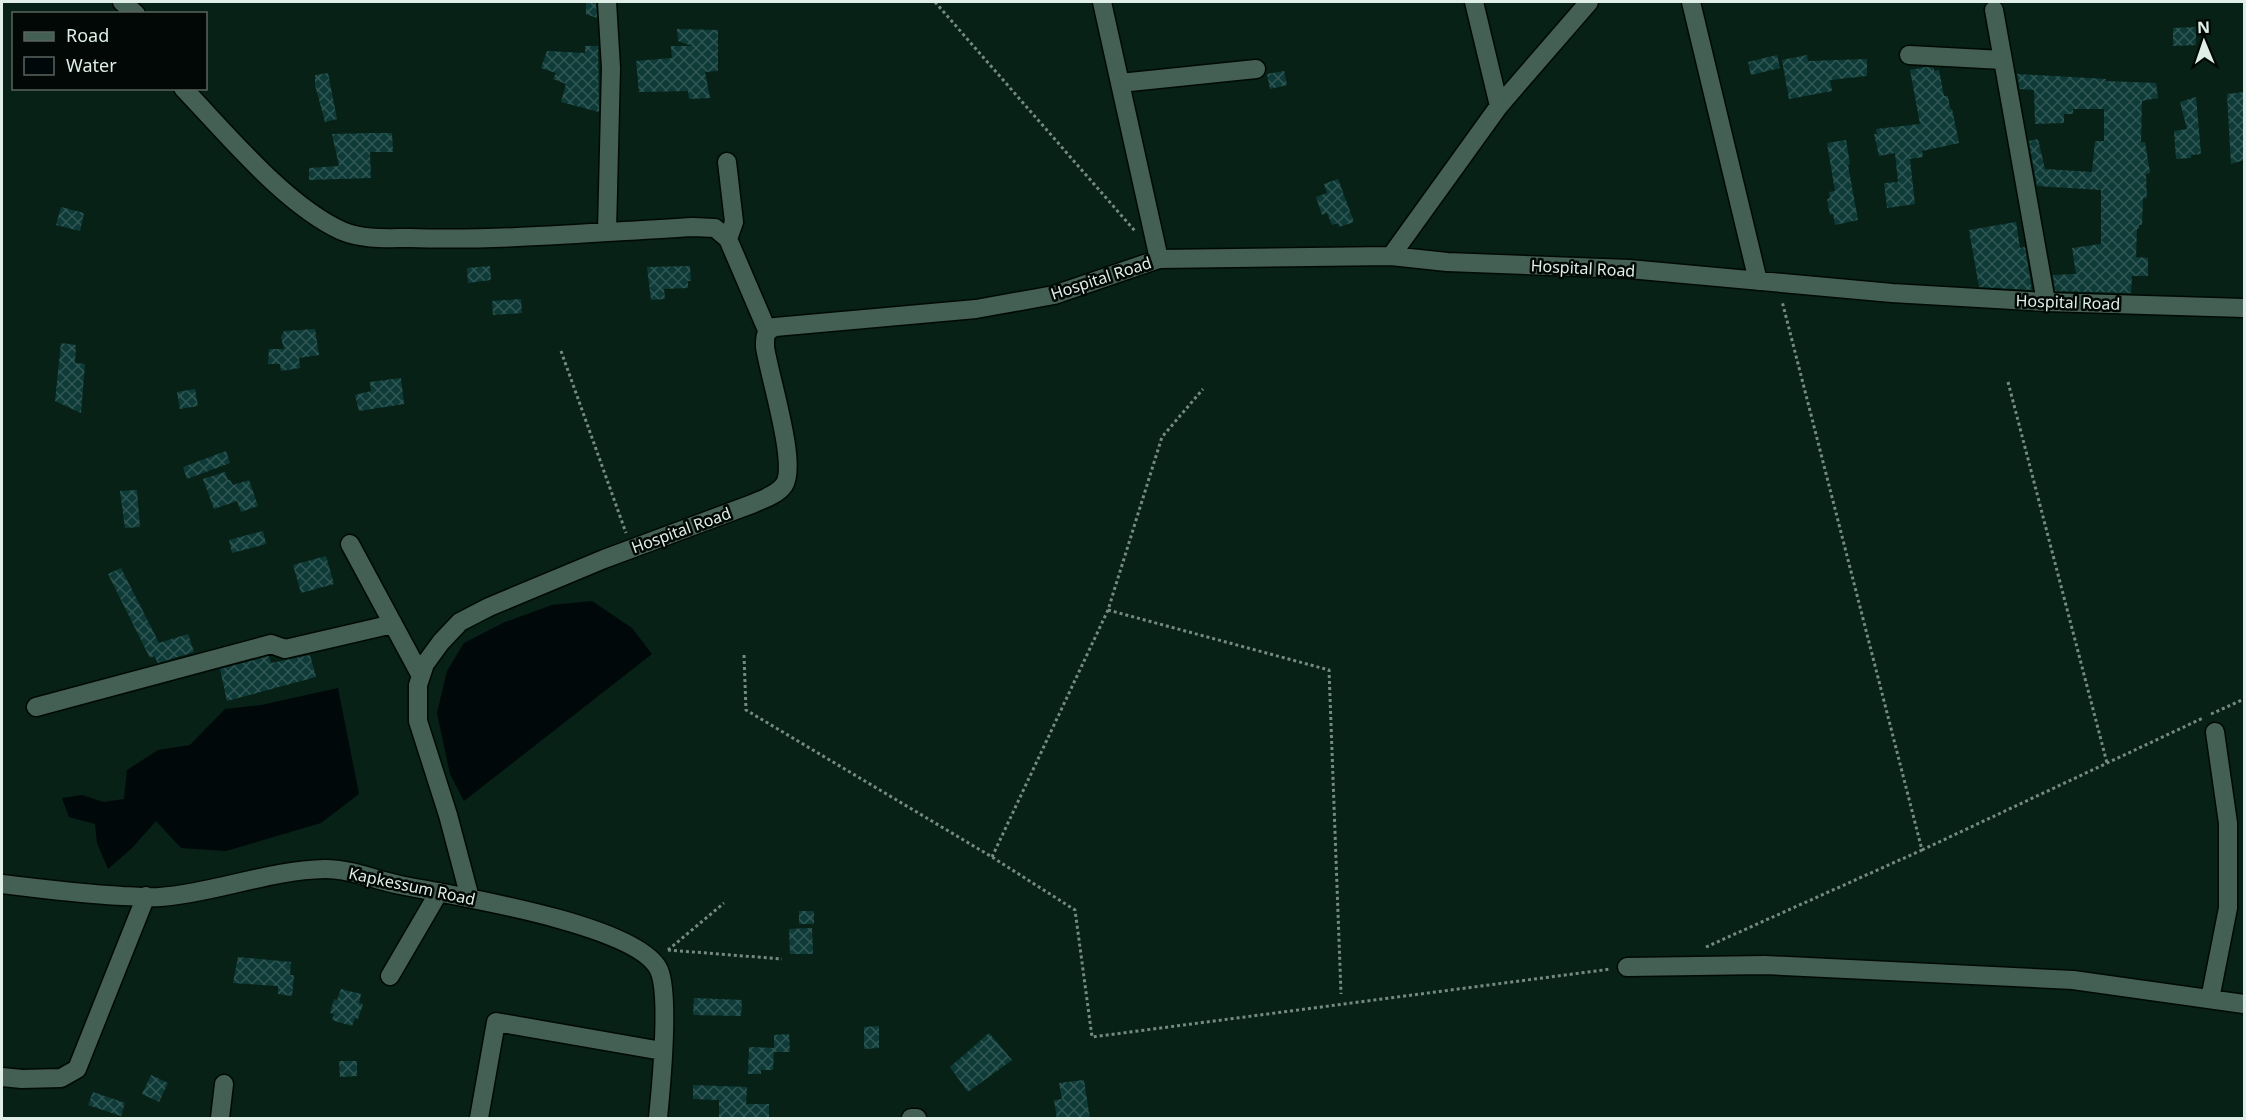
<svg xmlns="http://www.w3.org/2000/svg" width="2246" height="1120" font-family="'Noto Sans',sans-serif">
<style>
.water{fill:#00080a}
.building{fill:url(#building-cross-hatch)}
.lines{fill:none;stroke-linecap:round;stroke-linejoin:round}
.minor-casing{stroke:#000a04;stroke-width:21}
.path{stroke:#758a81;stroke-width:3;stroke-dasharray:3 3;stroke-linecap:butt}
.minor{stroke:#445f53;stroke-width:18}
.labels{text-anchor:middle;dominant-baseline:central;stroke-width:5;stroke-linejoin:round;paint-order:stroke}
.street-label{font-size:16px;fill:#dfeee7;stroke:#020805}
</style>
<defs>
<pattern id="building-cross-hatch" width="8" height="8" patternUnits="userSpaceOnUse" patternTransform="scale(1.5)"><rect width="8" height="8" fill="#0e3b38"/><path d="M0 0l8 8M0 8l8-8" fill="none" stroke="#315855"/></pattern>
</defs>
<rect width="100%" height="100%" fill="#072117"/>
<path class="water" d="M592,601L632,628L652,654L464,801L450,774L437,713L447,671L464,643L505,622L552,605Z
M338,688L359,794L321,823L226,851L181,848L156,821L132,848L108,869L97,843L95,824L69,817L62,798L82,795L104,802L124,799L127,770L158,750L190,745L225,709L261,705Z"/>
<path class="building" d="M586,2H596L597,18L586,14Z
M2196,27V45L2173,46V28Z
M677,29L718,30V71L705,72L710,98L689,99L688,91L639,92L636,61L672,58L671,46H692L678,41Z
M585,46H598L599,112L561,102L566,84L553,79L556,73L541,68L547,51L585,53Z
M1777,55L1780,68L1751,75L1748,62Z
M1807,55L1808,61L1867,59V76L1830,80L1832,91L1789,99L1782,60Z
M1926,67L1934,68V71L1939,70L1944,96H1948L1950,109H1952L1959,143L1922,151L1923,157L1910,159L1915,204L1887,208L1884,183L1898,182L1895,153L1879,156L1874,134H1877L1876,129L1920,124L1910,70Z
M1284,71L1287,85L1270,89L1267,74Z
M328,73L337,119L325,122L315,85V75Z
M2017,74L2106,79V81L2156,83L2158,98L2142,101L2141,142H2145L2150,173L2146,174L2147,198H2143L2142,225H2139V229H2137L2136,257L2148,258V276H2132L2131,293L2055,291L2053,275L2076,274L2072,248L2101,244V190L2037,186L2029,141L2038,139L2045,169L2092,172L2095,141H2104V109H2073V114H2064V123L2035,124L2034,90L2020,89Z
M2244,92V160L2231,164L2227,94Z
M2196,97L2201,154L2191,155V158L2176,159L2174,131L2187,129L2180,102Z
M371,133H392L393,152H370L371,178L309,180V168L339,166L332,134Z
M1846,140L1850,164L1848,165L1858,220L1835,225L1833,214L1830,215L1827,199L1830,198L1829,192L1835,191L1827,143Z
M1338,179L1354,222L1339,227L1338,223L1332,225L1327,213L1322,215L1316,197L1327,193L1324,184Z
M61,207L84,213L80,231L56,225Z
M2016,222L2020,248L2025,247L2032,290L1979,287L1969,230Z
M490,266L491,280L468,283L467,268Z
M690,266L691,281H688V288L664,289L665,299L651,300L647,267Z
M521,299L522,313L493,315L492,301Z
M315,329L319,355L299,358L300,368L281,371L280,364H268L269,349H284L281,337L284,331Z
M61,343L76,345L75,363L85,364L81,413L55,401Z
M401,378L404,404L359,411L355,395L371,391L370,382Z
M195,389L198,406L180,409L177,392Z
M226,451L230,463L187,479L183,467Z
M225,472L228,480H230L233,485L249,480L258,506L241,512L237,501L214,509L203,479Z
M137,490L140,527L125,528L120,491Z
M263,531L266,544L232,553L229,540Z
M326,556L334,584L301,593L293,565Z
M121,568L159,643L188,634L194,652L158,663L154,656L150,658L108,574Z
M310,655L316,677L227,701L220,669L269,656L271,663Z
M799,911H814V924H799Z
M812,928L813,954H790L789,929Z
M238,957L291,962L290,975H294L292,996L278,994V986L233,983Z
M341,989L361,994L359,1003L363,1004L358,1019L355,1018L352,1026L332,1020L334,1014L330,1013L334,999L337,1000Z
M694,998L742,1000L741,1016L693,1015Z
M879,1026V1048L864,1049V1027Z
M989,1033L1012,1060L968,1092L950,1067Z
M789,1034L790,1052H774L773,1070H761V1074H748L749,1047L774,1048V1035Z
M339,1061H357V1076L340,1077Z
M151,1075L168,1083L159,1102L142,1094Z
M1084,1080L1090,1119H1057L1054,1100L1062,1099L1059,1083Z
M693,1085L747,1087L746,1104H769V1119H719V1100L693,1099Z
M93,1092L125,1103L121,1116L88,1105Z"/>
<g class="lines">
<defs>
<path id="minor" d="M122,2L136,14
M607,2L611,68L607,231
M1102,2L1159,259
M1474,2L1499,106
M1691,2L1758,281
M1994,10L2003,60
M1909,55L2003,60L2046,302
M1120,83L1256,69
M183,88C227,134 285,205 342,231C364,240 387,238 410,238C503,241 600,232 693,227L715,228L728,239L767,330
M727,162L734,222L728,239
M1391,256L1499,106L1589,2
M350,544L421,676
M36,707L271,644L285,649L393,624
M2,884C42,889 82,894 123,896C135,896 148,898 160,897C215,893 269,870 325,869C351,869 375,880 400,885C450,895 638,924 659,970C670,995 661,1088 658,1118
M470,898L448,815L418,721V685L425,664L441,642L460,622L489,607L604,559L752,504C763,499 777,495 784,485C798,465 769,375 765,347C765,337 764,332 775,327L976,309L1054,295L1159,259L1391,256L1447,262L1629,269L1892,293L2046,302L2244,308
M1627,967L1765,965L2073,980L2244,1004
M390,976L439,892
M2210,999L2228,908V823L2215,732
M2,1077L22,1079L61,1078L77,1069L146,896
M220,1118L224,1084
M479,1118L496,1022L662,1051
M911,1118H917"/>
</defs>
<use href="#minor" class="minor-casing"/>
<path class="path" d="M935,2L1135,231
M561,351L626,533
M2008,382L2107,763
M1108,610L1329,670L1341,994
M744,655L746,710L992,857L1075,910L1092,1037L1611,969
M2211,714L2244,699
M1922,850L2203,718
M992,857L1108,610L1162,437L1203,389
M1706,947L1922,850L1782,301
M668,950L782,959
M668,950L724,903"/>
<use href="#minor" class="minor"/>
</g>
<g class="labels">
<g class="street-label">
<text transform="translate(1583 268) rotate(3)">Hospital Road</text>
<text transform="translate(1101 278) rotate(-18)">Hospital Road</text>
<text transform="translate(2068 302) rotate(2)">Hospital Road</text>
<text transform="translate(681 530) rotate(-20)">Hospital Road</text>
<text transform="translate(412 886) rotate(12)">Kapkessum Road</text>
</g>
</g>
<rect width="2246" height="1120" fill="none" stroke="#dfeee7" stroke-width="6"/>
<rect x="12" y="12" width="195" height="78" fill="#020805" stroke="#5a645f" stroke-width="1.5"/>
<rect x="24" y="32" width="30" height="9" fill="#445f53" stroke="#5a645f" stroke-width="1.5"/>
<text x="66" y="42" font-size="18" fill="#dfeee7">Road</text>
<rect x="24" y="57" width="30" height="18" fill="#00080a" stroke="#5a645f" stroke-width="1.5"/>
<text x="66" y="72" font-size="18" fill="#dfeee7">Water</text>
<g transform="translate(2204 42) rotate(358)" stroke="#020805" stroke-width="4.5" paint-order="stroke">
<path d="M0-4.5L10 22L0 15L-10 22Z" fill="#dfeee7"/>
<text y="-9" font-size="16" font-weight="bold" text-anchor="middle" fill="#dfeee7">N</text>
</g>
</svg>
